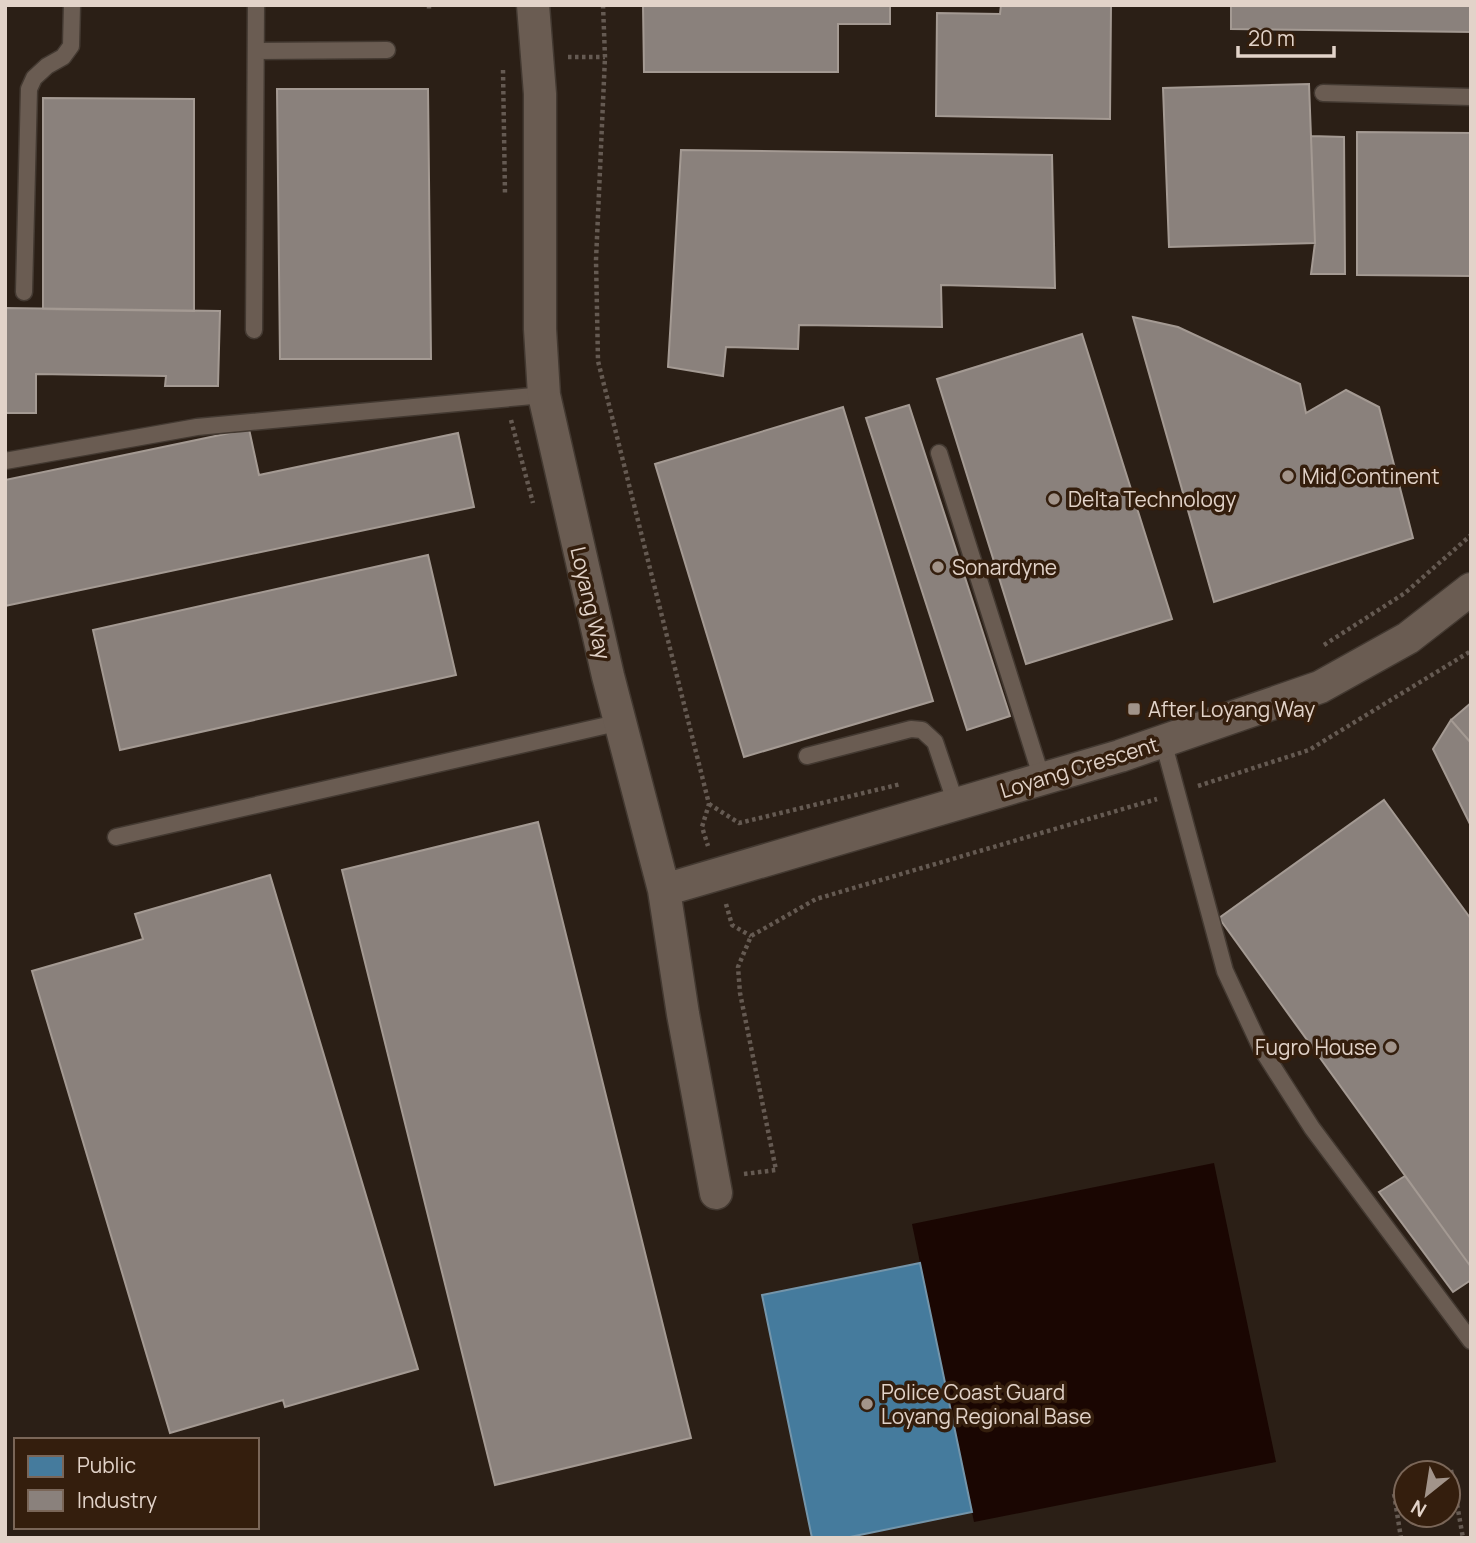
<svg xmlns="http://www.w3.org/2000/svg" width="1476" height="1543" font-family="Manrope,sans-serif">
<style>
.water{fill:#1a0602}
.public{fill:#457b9d;stroke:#7495aa;stroke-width:2}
.industry{fill:#8a817c;stroke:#a49a93;stroke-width:2}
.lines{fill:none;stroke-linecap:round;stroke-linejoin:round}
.service-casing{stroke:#433931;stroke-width:19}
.minor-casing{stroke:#433931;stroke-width:35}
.path{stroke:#655a52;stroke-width:4.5;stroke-dasharray:3.5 3.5;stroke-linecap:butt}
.service{stroke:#6a5c52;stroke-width:16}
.minor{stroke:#6a5c52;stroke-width:32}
.poi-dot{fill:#a2948a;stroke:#341e0d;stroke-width:2.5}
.labels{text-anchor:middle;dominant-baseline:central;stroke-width:7;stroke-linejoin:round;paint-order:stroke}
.poi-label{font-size:21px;fill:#e2d3c9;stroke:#341e0d;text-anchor:start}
.street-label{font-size:21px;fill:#e2d3c9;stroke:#341e0d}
</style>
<rect width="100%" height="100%" fill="#2b1f16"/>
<path class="water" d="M1214,1163L1276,1462L974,1522L912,1224Z"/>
<path class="public" d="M920,1263L972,1512L845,1538H812L762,1295Z"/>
<path class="industry" d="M643,5H890V24H838V72H644Z
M1001,5H1111L1110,119L936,116L937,13L1000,14Z
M1231,5H1471V32L1231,29Z
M1309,84L1315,243L1169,247L1163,88Z
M277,89H428L431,359H280Z
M43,98L194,99V311L43,309Z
M1357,132L1471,133V276L1357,275Z
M1311,136L1344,137L1345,274H1311L1315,243Z
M681,150L1052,155L1055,288L941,285L942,327L799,325L798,349L726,347L723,376L668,367Z
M5,308L220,311L218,386H165L166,376L36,374V413H5Z
M1133,317L1178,327L1300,384L1306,413L1346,390L1379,407L1413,538L1214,602Z
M1082,334L1172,619L1026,664L937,379Z
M909,405L1010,716L967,730L866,418Z
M843,407L933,701L744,757L655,464Z
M249,429L259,475L458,433L474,507L5,606V480Z
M428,555L456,675L120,750L93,630Z
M1471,703V743L1451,720Z
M1451,720L1471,743V826L1433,749Z
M1384,800L1471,919V1267L1219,918Z
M538,822L691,1438L495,1485L342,870Z
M270,875L418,1369L285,1407L283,1400L170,1433L32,971L143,939L135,914Z
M1405,1176L1471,1267V1280L1453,1292L1379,1192Z"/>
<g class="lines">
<defs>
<path id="service" d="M256,51L387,50
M1323,93L1471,97
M24,292L29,89L34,78L47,66L63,57L71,46L72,5
M254,330L256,5
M939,453L1042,779
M5,461L197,427L544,395
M1163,741L1225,971L1261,1048L1312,1128L1471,1341
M807,756L911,729L922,730L935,742L956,804
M116,837L621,722"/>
<path id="minor" d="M533,5L540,94V329L544,395L608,676L664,890L683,1014L716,1193
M664,890L1120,756L1320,687L1408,638L1471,589"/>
</defs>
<use href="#service" class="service-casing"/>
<use href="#minor" class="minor-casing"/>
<path class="path" d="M429,5V10
M603,5L605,57L596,260L598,361L709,804L702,827L708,846
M568,57H605
M503,70L505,194
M511,420L533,503
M1324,645L1405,593L1471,535
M1198,786L1309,750L1471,651
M709,804L739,823L901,784
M726,904L732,925L751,936
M744,1174L776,1170L740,993L738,967L751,936L816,899L1157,799
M1451,1470L1463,1538
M1394,1494L1401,1538"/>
<use href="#service" class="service"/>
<use href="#minor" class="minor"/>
</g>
<g class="poi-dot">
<circle cx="1288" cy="476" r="7"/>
<circle cx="1054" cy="499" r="7"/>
<circle cx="938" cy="567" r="7"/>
<rect x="1127" y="702" width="14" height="14" rx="3.5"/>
<circle cx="1391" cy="1047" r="7"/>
<circle cx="867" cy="1404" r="7"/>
</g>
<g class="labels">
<g class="poi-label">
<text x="1302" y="476">Mid Continent</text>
<text x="1068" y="499">Delta Technology</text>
<text x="952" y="567">Sonardyne</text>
<text x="1148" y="709">After Loyang Way</text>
<text x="1377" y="1047" text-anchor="end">Fugro House</text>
<text x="881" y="1392">Police Coast Guard<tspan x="881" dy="24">Loyang Regional Base</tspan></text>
</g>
<g class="street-label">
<text transform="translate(591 603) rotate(77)">Loyang Way</text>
<text transform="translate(1079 767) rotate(-17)">Loyang Crescent</text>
</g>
</g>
<rect width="1476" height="1543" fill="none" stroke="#e2d3c9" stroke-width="14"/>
<rect x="14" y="1438" width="245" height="91" fill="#341e0d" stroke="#7a6658" stroke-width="2"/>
<rect x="28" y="1456" width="35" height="21" fill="#457b9d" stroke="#7a6658" stroke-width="2"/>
<text x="77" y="1473" font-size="21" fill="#e2d3c9">Public</text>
<rect x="28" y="1490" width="35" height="21" fill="#8a817c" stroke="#7a6658" stroke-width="2"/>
<text x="77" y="1508" font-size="21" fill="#e2d3c9">Industry</text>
<g transform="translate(1427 1494) rotate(210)"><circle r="33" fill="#341e0d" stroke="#7a6658" stroke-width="2"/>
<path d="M0-5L12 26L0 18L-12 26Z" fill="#a2948a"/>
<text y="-10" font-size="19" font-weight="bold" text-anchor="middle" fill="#e2d3c9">N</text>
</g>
<path d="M1238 46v10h96v-10" fill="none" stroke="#e2d3c9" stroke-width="3.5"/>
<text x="1248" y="46" font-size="21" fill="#e2d3c9" stroke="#341e0d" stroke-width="5" paint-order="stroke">20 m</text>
</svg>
